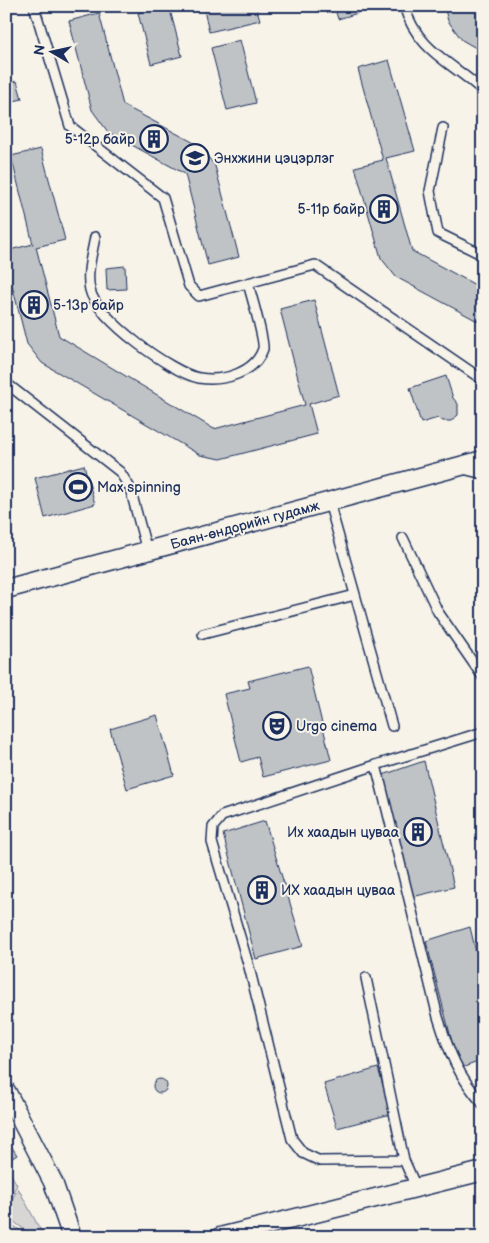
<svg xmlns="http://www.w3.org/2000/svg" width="489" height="1243" font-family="'Balsamiq Sans',sans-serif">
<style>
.green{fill:#d7d6d4;stroke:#798299}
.building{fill:#c0c3c5;stroke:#1b2f5e}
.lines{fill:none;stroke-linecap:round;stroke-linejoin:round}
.service-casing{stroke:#1b2f5e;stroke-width:12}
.minor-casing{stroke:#1b2f5e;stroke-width:21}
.service{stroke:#f7f3e8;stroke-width:9}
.minor{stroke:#f7f3e8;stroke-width:18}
.labels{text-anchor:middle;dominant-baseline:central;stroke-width:4;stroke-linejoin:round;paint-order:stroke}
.poi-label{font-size:14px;fill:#1b2f5e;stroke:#f7f3e8;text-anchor:start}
.street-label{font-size:14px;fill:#1b2f5e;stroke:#f7f3e8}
</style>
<rect width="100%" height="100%" fill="#f7f3e8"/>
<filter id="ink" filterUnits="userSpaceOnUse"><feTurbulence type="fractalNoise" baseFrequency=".02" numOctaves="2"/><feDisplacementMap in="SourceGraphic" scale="10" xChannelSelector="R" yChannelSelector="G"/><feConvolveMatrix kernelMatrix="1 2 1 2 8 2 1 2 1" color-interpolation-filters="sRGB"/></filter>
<g filter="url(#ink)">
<path class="green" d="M6,1165L17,1185L6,1203Z
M18,1188L44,1237H34L9,1218L7,1208Z
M7,1221L29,1237H6Z"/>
<path class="building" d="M163,6H169L182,56L151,64L138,13Z
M203,6H256L260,20L209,32Z
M334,6H356L358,13L338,19Z
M444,6H478L480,13L483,15V52L462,40L448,21Z
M99,13L123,105L200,146L205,153L215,166L239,257L208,265L185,174L108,132L92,110L69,21Z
M240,40L256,103L227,110L211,48Z
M389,60L415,151L386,158L412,251L483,289V324L396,277L381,258L355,167L383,160L358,69Z
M17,81L22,99L6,103V84Z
M41,149L65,240L36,247L59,336L214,429L305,405L280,309L314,300L339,395L309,404L317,434L221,459L200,455L42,363L27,344L6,261V251L33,244L11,156Z
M125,266L126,289L107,290L106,268Z
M446,376L453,398L458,404V415L451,421H443L438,418L421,423L410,388Z
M84,465L95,504L45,518L35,478Z
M308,666L331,760L263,777L258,757L241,762L224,694L250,688L248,681Z
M157,715L174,775L127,789L110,729Z
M424,761L454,887L412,897L380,776Z
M265,821L303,946L256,959L223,834Z
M470,927L483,982V1060L459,1069L426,941Z
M378,1068L391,1114L337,1128L324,1084Z
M153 1086a7 7 0 1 1 14 0a7 7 0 1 1-14 0Z
M9,1143L17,1155L9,1160L6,1155V1145Z"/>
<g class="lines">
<defs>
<path id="service" d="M34,6L70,126L163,198L189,286L199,296L315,265L483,380
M404,6C418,52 452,62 483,91
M443,128L430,191L438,233L483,255
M95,237C92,254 86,273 90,290C96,318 172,373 199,378C223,382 255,373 263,349C265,341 251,295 248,283
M6,383L120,472L130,488L147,551
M463,469L483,474
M329,502L392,726
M403,538L438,612L483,677
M203,634L355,595
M483,732L376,765L438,1017C449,1052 458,1076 483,1104
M376,765L222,816L213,827L212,842L249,967L292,1139L303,1153L320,1161L404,1160L416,1187
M366,978L404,1160"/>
<path id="minor" d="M6,589L483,460
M6,1091L53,1182L72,1237
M220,1237L483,1171"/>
</defs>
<use href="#service" class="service-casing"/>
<use href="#minor" class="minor-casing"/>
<use href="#service" class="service"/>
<use href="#minor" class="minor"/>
</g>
</g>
<defs>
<symbol id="building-ring" viewBox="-11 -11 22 22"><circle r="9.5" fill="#f7f3e8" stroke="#1b2f5e" stroke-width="1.5"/><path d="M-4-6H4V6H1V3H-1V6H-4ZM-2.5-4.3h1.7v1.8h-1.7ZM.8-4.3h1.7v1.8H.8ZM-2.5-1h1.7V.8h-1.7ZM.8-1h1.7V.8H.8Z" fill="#1b2f5e"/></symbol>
<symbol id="school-ring" viewBox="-11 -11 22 22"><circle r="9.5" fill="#f7f3e8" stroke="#1b2f5e" stroke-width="1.5"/><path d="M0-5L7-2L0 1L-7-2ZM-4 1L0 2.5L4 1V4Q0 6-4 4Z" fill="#1b2f5e"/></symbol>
<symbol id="stadium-ring" viewBox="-11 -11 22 22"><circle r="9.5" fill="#f7f3e8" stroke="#1b2f5e" stroke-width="1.5"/><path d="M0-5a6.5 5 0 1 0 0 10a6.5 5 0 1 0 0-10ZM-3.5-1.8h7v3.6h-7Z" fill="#1b2f5e"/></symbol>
<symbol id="theatre-ring" viewBox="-11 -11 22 22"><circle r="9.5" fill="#f7f3e8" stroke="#1b2f5e" stroke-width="1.5"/><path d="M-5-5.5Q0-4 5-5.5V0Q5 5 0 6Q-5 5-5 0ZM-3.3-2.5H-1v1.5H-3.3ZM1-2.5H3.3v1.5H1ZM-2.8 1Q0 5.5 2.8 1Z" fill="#1b2f5e"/></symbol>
</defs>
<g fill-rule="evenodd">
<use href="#building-ring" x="138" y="123" width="32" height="32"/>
<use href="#school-ring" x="179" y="142" width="32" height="32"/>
<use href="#building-ring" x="368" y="193" width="32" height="32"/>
<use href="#building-ring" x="18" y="289" width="32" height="32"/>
<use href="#stadium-ring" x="62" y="471" width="32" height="32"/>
<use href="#theatre-ring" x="261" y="710" width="32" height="32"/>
<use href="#building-ring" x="402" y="816" width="32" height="32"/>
<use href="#building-ring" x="246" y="874" width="32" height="32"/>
</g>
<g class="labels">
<g class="poi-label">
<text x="135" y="139" text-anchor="end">5-12р байр</text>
<text x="214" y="158">Энхжини цэцэрлэг</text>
<text x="365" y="209" text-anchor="end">5-11р байр</text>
<text x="53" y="305">5-13р байр</text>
<text x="97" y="487">Max spinning</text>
<text x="296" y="726">Urgo cinema</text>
<text x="399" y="832" text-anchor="end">Их хаадын цуваа</text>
<text x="281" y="890">ИХ хаадын цуваа</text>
</g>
<g class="street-label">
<text transform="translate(245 525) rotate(-15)">Баян-өндорийн гудамж</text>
</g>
</g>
<rect width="489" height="1243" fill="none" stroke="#f7f3e8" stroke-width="25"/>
<rect x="12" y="12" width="464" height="1218" fill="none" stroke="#1b2f5e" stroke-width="2" filter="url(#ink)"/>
<g transform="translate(52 52) rotate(279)" stroke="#f7f3e8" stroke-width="4" paint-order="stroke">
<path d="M0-4L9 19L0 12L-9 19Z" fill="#1b2f5e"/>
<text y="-8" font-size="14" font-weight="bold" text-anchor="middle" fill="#1b2f5e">N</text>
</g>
</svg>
